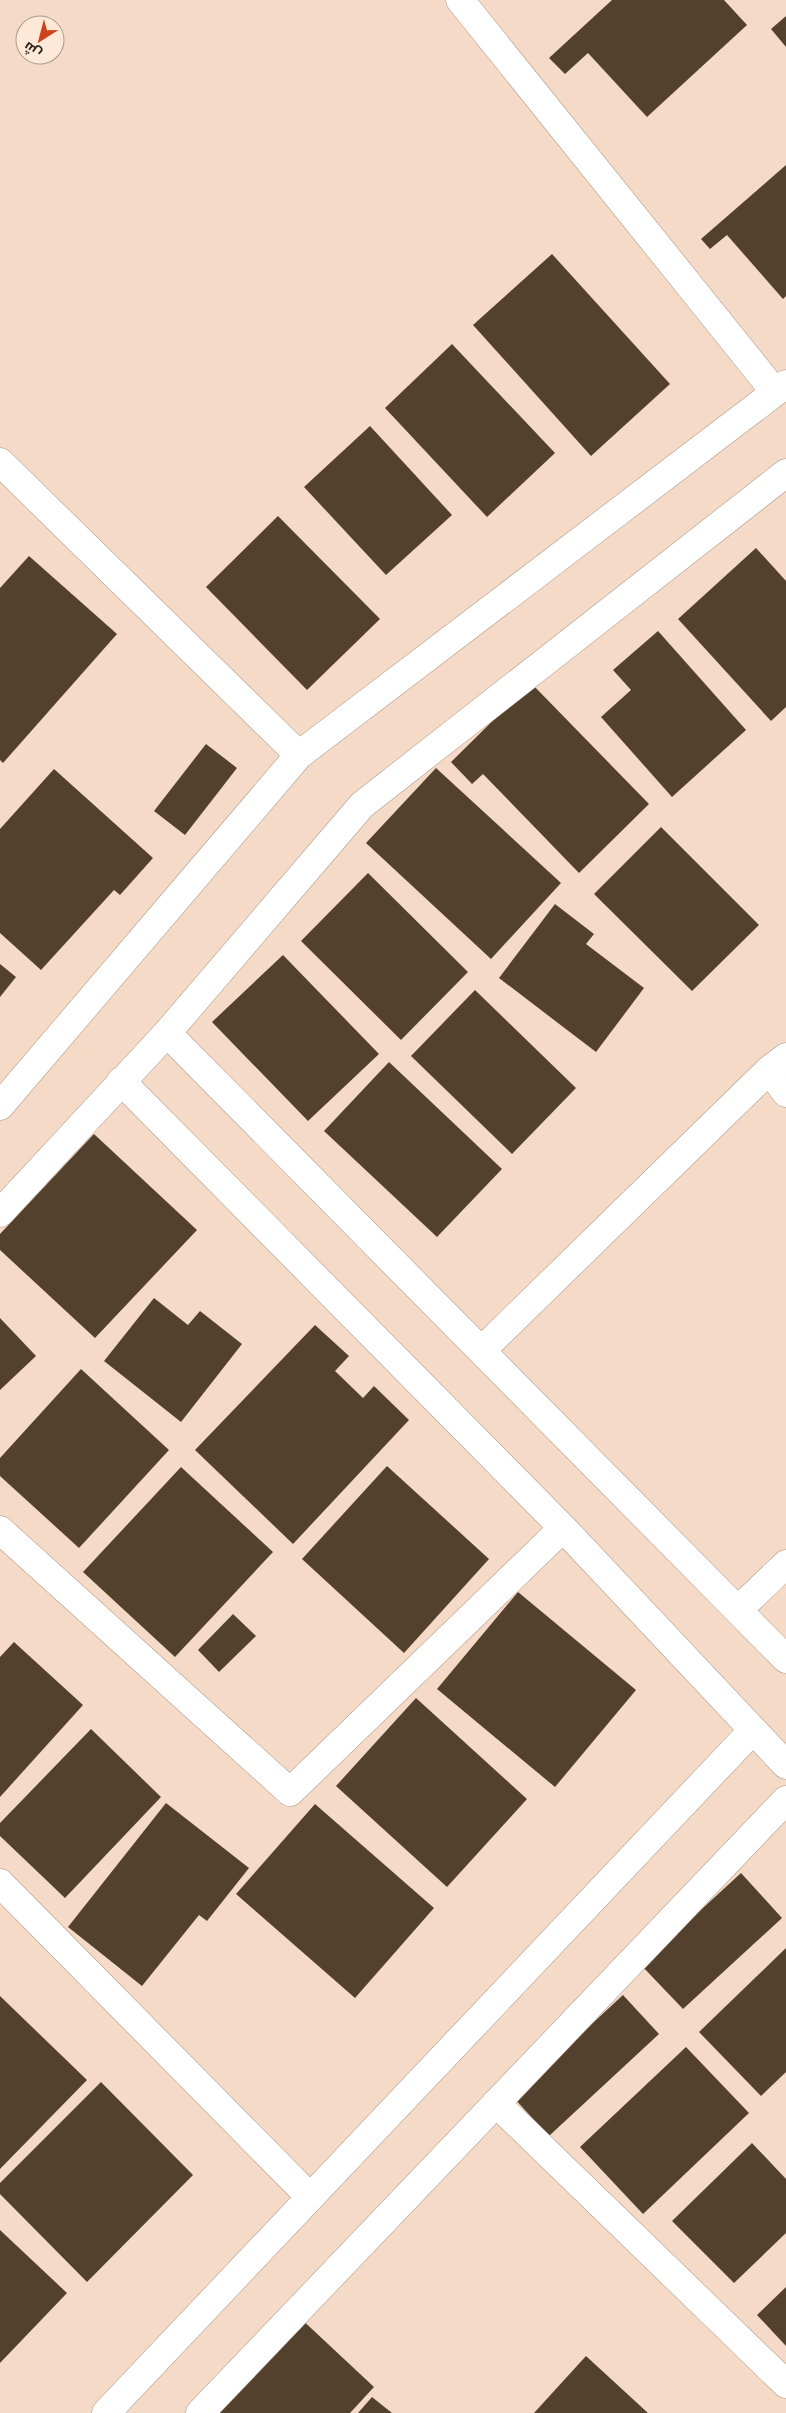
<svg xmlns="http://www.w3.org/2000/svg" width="786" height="2413" font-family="'Exo 2',Cairo,sans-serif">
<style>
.building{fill:#53412e}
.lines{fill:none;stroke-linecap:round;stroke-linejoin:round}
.minor-casing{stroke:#ae9683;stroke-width:29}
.minor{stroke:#fff;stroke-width:28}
</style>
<rect width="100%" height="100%" fill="#f5dbc7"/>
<path class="building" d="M612,0H724L747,25L647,117L588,53L565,74L549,58Z
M786,16V47L771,29Z
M786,165V296L783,299L727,235L710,249L701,239Z
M552,254L670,384L591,456L473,325Z
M452,344L555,453L487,517L385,408Z
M370,426L452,515L386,575L304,487Z
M278,516L380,619L307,690L206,587Z
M756,548L786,581V707L771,721L678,619Z
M29,556L117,634L3,763L0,760V588Z
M658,631L746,730L672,797L601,717L631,690L613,670Z
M531,683L649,804L579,873L483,774L472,784L451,762Z
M206,744L237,768L185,835L154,811Z
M436,768L561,883L491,959L366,843Z
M54,769L153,858L120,895L114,890L41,970L0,933V829Z
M661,827L759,925L692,991L594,894Z
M368,873L468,972L401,1040L301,941Z
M555,904L594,934L586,944L644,988L596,1052L499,978Z
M283,955L379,1054L308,1121L212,1022Z
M0,964L16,977L0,997Z
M475,990L576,1088L512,1154L411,1056Z
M389,1062L502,1169L437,1237L324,1131Z
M94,1134L197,1230L95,1338L0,1250V1234Z
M154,1298L188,1325L200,1311L242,1344L181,1422L104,1361Z
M0,1318L36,1356L0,1390Z
M315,1325L349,1356L335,1371L363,1398L374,1386L409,1420L293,1544L195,1450Z
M81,1369L169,1450L79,1548L0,1476V1458Z
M387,1466L489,1559L404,1653L302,1559Z
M181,1467L273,1552L175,1657L83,1572Z
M518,1592L636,1690L555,1787L437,1689Z
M233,1614L256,1636L219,1672L198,1650Z
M14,1642L83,1705L0,1797V1657Z
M416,1698L527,1799L447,1887L336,1786Z
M91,1729L161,1797L65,1898L0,1836V1823Z
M166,1803L249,1868L207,1921L199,1915L142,1986L68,1927Z
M315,1804L434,1908L355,1998L236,1894Z
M741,1873L782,1918L683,2009L641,1965Z
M786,1948V2072L761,2096L699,2032Z
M623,1995L659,2034L549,2136L513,2097Z
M0,1996L87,2080L0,2169Z
M686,2047L749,2113L643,2214L580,2147Z
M101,2082L193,2175L87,2282L0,2194V2183Z
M752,2143L786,2179V2233L734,2283L672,2221Z
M0,2230L67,2293L0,2363Z
M786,2287V2346L757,2315Z
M297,2315L374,2387L350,2413H205Z
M586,2356L648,2413H534Z
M372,2397L392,2413H358Z"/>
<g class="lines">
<defs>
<path id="minor" d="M460,0L775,392
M0,462L299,755
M167,1033L786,1659
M769,1070L786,1093
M121,1081L563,1528L786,1765
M0,1106L299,755L786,384
M0,1213L167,1033L362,805L786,473
M482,1350L769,1070L786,1057
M0,1530L290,1792L563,1528
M738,1610L786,1564
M0,1883L310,2197
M496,2103L786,2384
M106,2413L753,1730
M200,2413L786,1800"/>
</defs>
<use href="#minor" class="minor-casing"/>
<use href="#minor" class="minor"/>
</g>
<g transform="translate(40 40) rotate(216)"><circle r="24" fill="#fee9d9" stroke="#ab9b8f"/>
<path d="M0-4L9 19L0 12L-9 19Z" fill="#cc431c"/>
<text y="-8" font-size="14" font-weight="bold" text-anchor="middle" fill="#2f261f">ش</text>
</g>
</svg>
